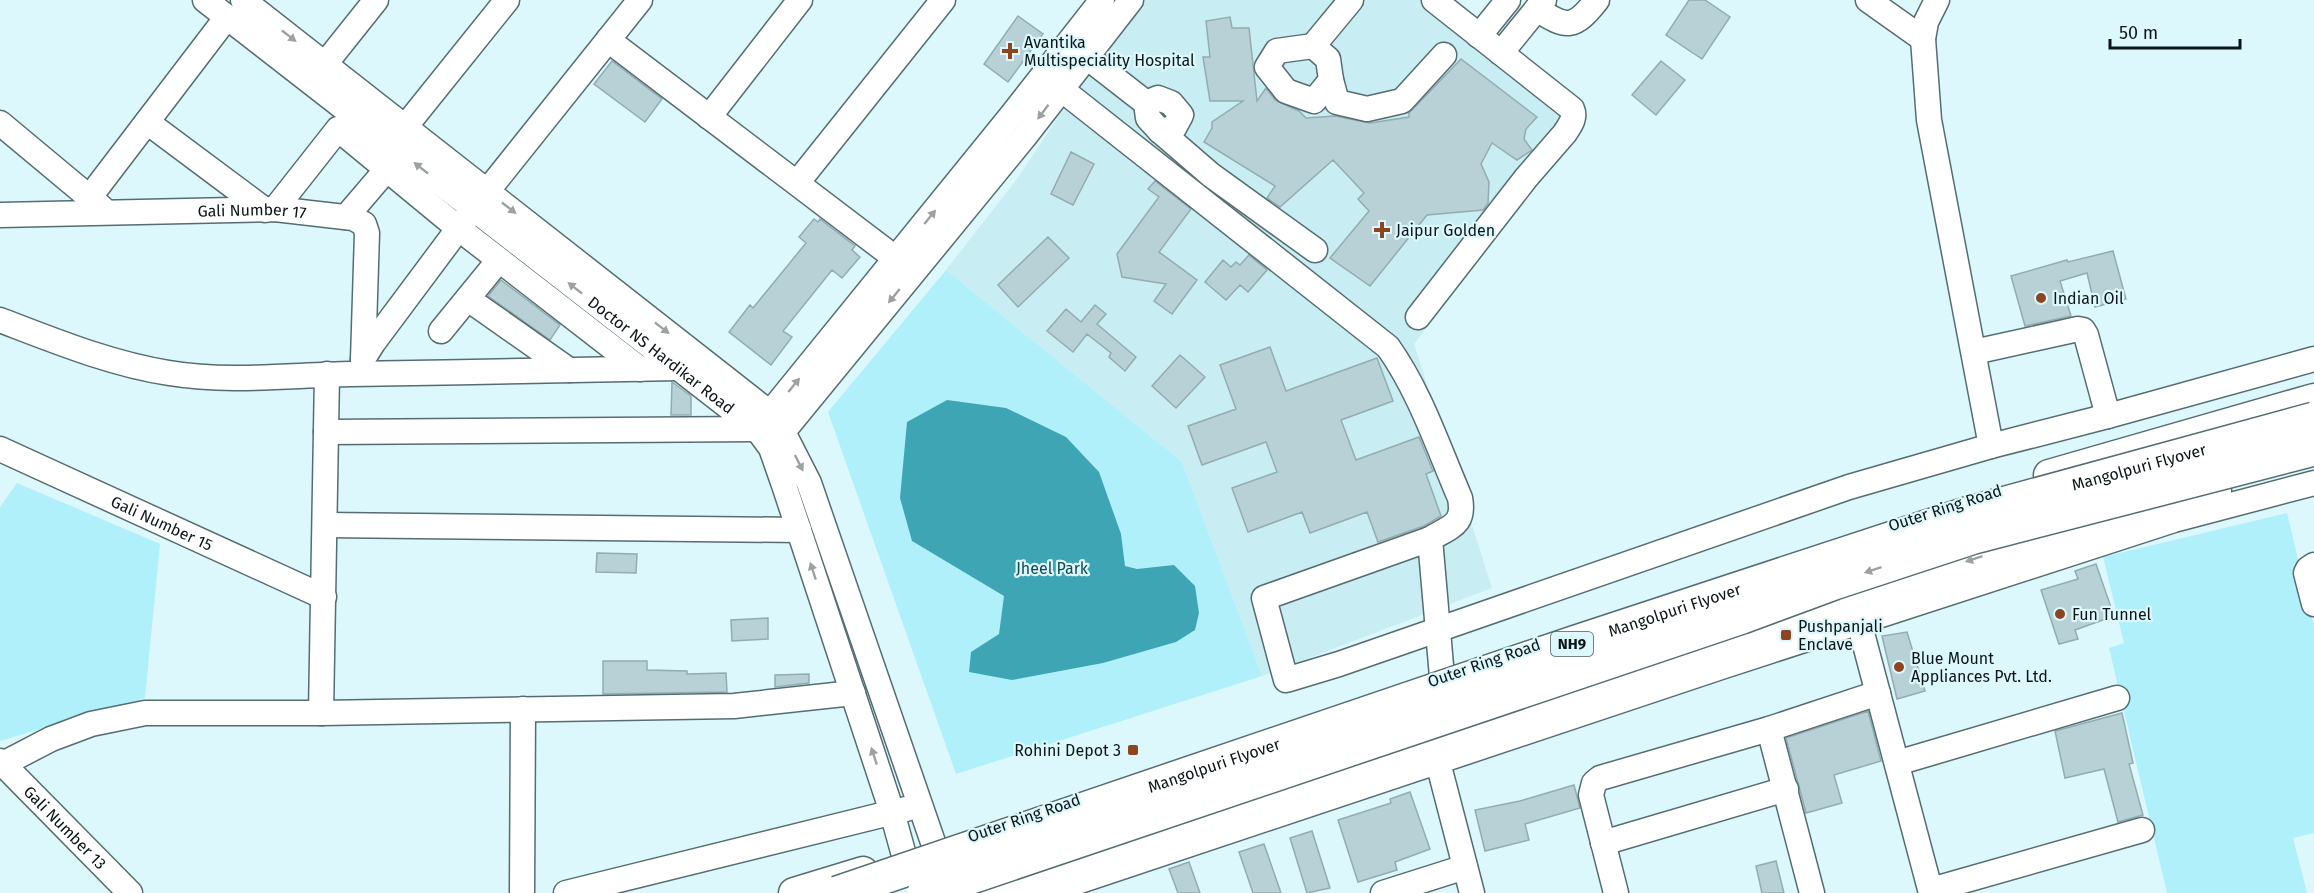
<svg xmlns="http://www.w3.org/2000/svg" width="2314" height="893" font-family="'Fira Sans',sans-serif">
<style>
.built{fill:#c8edf2}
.green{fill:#b0f0fa}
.water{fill:#3ea5b4}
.building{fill:#b7d1d6;stroke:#92acb0;stroke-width:1.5}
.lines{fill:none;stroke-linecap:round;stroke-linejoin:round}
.minor-casing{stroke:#556d71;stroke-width:27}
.major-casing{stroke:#556d71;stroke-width:33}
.minor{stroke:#fff;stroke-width:24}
.major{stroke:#fff;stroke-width:30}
.highway-bridge-casing{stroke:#556d71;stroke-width:36;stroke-linecap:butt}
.highway-bridge{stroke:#fff;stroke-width:33}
.oneway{fill:#9da1a2}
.poi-dot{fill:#8c4520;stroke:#dcf8fc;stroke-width:2}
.labels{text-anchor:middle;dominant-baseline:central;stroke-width:4.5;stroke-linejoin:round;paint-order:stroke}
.shield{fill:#dcf8fc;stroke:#4a595c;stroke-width:1.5}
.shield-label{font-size:15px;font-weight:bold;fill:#0b1517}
.poi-label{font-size:16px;fill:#0b1517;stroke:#dcf8fc;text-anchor:start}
.street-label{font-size:16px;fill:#0b1517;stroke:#dcf8fc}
.park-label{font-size:16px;fill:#0c4a52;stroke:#dcf8fc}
</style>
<rect width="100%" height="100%" fill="#dcf8fc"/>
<path class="built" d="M1145,0H1433L1587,116L1414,344L1492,588L1262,676L1182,462L946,270L1017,179L1076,90Z"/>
<path class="green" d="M946,270L1182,462L1262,676L956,774L828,412Z
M17,483L160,544L145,698L0,741V507Z
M2287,513L2314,626V833L2293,838L2307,893H2167L2109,648L2124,643L2103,557Z"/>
<path class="water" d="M947,400L1006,408L1066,437L1099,472L1121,534L1125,566L1137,569L1174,565L1195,586L1199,613L1195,630L1176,642L1103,663L1012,680L969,672L971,652L999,634L1004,596L912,541L900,498L907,422Z"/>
<path class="building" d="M1689,0H1705L1730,17L1702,59L1666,35Z
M1018,16L1043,34L1008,82L984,64Z
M1230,17L1232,28H1249L1257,101L1266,88L1275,100L1299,111L1306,118L1335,116L1370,123L1409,117V113L1461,59L1537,117L1526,129L1524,139L1532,150L1517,160L1492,143L1481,164L1489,182L1488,203L1483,210L1427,215L1370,286L1330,258L1369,211L1358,199L1364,193L1333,160L1280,207L1267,198L1275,186L1204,142L1212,128V122L1243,101H1210L1203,57H1210L1206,21Z
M612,61L662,99L645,122L594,84Z
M1661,61L1685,80L1656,115L1632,95Z
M1071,152L1094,164L1073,205L1051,194Z
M1155,181L1191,209L1159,252L1197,280L1172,314L1154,301L1166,284L1122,277L1117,254L1159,197L1148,189Z
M814,219L818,222L820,219L855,246L852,250L860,257L842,278L832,270L783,331L792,337L771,365L729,332L750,305L753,308L806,243L799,237Z
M1048,237L1069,258L1018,307L998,285Z
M2113,251L2126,299L2095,307L2087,273L2060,281L2071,316L2025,326L2011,276L2067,260L2068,262Z
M1249,255L1267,270L1248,292L1240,285L1226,300L1205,282L1223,260L1231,267L1236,262L1240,265Z
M501,280L560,325L550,340L488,296Z
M1095,305L1106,314L1097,324L1136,357L1125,371L1109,357L1111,353L1087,334L1073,352L1047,331L1066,309L1081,322Z
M1270,347L1286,391L1377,358L1393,401L1341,420L1356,460L1419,437L1433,471L1426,474L1441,516L1424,526L1378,542L1367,512L1310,533L1302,512L1248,532L1232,488L1277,472L1266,442L1202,465L1188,426L1236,409L1220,365Z
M1180,355L1205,377L1176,408L1152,386Z
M672,382L691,396V415H671Z
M597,553L637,554L636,573L596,572Z
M2096,564L2114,616L2075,630L2078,639L2059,644L2041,590L2078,579L2075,571Z
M768,618V639L732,641L731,620Z
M1907,632L1925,691L1897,699L1882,636Z
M603,661H647V670L687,671V674L726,673L727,692L603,694Z
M809,674V683L775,687V675Z
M1868,711L1881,761L1834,775L1842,803L1806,813L1786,738Z
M2122,713L2133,763L2129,764L2143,815L2118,822L2104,769L2065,778L2055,731Z
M1574,785L1580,808L1525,824L1529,840L1485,851L1475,810L1520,801Z
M1410,792L1430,849L1395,862L1397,870L1358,882L1338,820L1391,803L1390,799Z
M1312,831L1330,888L1307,893L1290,838Z
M1264,844L1281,893H1253L1239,852Z
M1776,861L1784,893H1762L1756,866Z
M1189,862L1200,893H1178L1169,869Z"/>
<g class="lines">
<defs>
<g id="minor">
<path id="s1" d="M205,0L757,429L771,448L785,488L892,812L905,859"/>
<path d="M243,0L771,414L783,432L809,483L935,848"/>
<path d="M1868,0L1923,39"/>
<path d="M1937,0L1926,22L1923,39L1929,120L1991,446"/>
<path d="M1537,9C1567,29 1574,29 1597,0"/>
<path d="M1479,36L1508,0"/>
<path d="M608,40L907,267"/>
<path d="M1313,46L1328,59L1331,80L1314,101L1286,91L1267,67L1277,51L1313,46L1351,0"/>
<path d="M1074,47L1146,103L1148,118L1160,131L1174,128L1181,115L1171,103L1158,98L1146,103"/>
<path d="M1501,53L1544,0"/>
<path d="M325,64L376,0"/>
<path d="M1331,80L1337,102L1367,109L1402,101L1444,55"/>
<path d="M1061,89L1388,347C1420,392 1438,447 1460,498C1465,525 1451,526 1430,539L1442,677"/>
<path d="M709,117L800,0"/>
<path d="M147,122L265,210"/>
<path d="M0,123L102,208"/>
<path d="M405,127L507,0"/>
<path d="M1160,131L1211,175L1315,250"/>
<path d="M797,183L943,0"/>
<path d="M89,198L227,17"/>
<path d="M275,209L338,129L458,228L640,369"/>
<path id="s2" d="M0,215L275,209L353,218L364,224L367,233L363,360"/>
<path d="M346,217L387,169"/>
<path d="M468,299L569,370"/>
<path d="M1418,317L1526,178L1565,133C1570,125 1576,118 1572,109L1434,0"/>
<path d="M0,320C55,341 111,364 169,373C230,383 290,375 351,374C460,372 569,371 678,368"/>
<path d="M441,331L499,260"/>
<path d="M1974,352L2078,329L2083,330L2086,335L2108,416"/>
<path d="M363,359L373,343L473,209L640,0"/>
<path d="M326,432L757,429L1011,116L1102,0"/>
<path d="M773,444L1026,135L1131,0"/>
<path id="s3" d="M0,449L324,597"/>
<path d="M325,525L799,530"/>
<path d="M1430,539L1264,598L1286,680L1339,664L1849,487L1991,446L2108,416L2314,359"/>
<path d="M2314,565L2308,569L2306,573L2314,604"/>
<path d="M1859,622L1931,893"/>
<path d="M321,713L734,706L853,693"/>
<path d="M1769,729L1812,893"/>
<path d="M1434,747L1472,893"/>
<path id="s4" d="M0,761L130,893"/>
<path d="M1897,763L2117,698"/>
<path d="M3,764L51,739L91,724L145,713H321L327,374"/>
<path d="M1603,843L1786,789"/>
<path d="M1931,890L2142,830"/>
<path d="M522,893L523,709"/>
<path d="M566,893L906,809"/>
<path d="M1044,893L1721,667L2174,520L2314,483"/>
<path d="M1383,893L1465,867"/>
<path d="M1616,893L1591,795L1594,783L1600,778L1769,729L1878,693"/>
</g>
<path id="major" d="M2049,475L2314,399
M794,893L863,872
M986,893L1432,739L2008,547L2216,491"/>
</defs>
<use href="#minor" class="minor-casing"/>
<use href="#major" class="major-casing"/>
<use href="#minor" class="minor"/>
<use href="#major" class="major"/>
<defs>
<g id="highway-bridge">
<path id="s5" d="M837,893L1573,643L1966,514L2314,419"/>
<path d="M924,893L1742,617L1834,583L1974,537L2314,449"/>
</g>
</defs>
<use href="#highway-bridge" class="highway-bridge-casing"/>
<use href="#highway-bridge" class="highway-bridge"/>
</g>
<defs><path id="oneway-solid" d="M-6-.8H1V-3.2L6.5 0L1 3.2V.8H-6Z" transform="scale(1.5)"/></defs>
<g class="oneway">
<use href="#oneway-solid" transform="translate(289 36) rotate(38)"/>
<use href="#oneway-solid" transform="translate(1043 112) rotate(127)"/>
<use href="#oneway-solid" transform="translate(421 168) rotate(-142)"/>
<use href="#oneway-solid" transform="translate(509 208) rotate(38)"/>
<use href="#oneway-solid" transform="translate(930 217) rotate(-51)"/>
<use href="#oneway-solid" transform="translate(575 288) rotate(-142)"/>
<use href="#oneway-solid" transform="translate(894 296) rotate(129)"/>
<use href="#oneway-solid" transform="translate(662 328) rotate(38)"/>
<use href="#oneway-solid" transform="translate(794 385) rotate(-51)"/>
<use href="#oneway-solid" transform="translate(799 463) rotate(63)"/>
<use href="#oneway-solid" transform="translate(1974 559) rotate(162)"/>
<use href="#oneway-solid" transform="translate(1873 570) rotate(162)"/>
<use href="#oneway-solid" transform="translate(813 571) rotate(-108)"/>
<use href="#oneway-solid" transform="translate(874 756) rotate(-108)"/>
</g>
<g class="poi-dot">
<path d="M1007 42h6v6h6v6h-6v6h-6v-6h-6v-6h6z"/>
<path d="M1379 221h6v6h6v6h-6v6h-6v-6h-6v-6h6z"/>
<circle cx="2041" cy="298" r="6"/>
<circle cx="2060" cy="614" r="6"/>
<rect x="1780" y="629" width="12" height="12" rx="3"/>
<circle cx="1899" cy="667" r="6"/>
<rect x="1127" y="744" width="12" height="12" rx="3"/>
</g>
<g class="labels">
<rect class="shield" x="1551" y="632" width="42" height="24" rx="4.5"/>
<g class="shield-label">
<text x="1572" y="644">NH9</text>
</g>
<g class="poi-label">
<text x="1024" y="42">Avantika<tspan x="1024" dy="18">Multispeciality Hospital</tspan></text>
<text x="1396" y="230">Jaipur Golden</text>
<text x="2053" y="298">Indian Oil</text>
<text x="2072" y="614">Fun Tunnel</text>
<text x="1798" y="626">Pushpanjali<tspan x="1798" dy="18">Enclave</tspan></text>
<text x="1911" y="658">Blue Mount<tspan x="1911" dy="18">Appliances Pvt. Ltd.</tspan></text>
<text x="1121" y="750" text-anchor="end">Rohini Depot 3</text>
</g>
<g class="street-label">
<text stroke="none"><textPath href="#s2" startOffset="252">Gali Number 17</textPath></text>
<text stroke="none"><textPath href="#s1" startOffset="578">Doctor NS Hardikar Road</textPath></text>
<text stroke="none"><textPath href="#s5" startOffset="1370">Mangolpuri Flyover</textPath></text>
<text transform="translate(1945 508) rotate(-18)">Outer Ring Road</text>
<text stroke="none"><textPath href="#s3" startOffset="178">Gali Number 15</textPath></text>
<text stroke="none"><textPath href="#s5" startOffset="884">Mangolpuri Flyover</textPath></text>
<text transform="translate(1484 663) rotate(-19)">Outer Ring Road</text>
<text stroke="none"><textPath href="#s5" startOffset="398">Mangolpuri Flyover</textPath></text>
<text transform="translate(1024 818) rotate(-19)">Outer Ring Road</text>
<text stroke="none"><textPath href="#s4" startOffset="93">Gali Number 13</textPath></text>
</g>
<g class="park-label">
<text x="1052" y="568">Jheel Park</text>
</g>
</g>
<path d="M2110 39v9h130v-9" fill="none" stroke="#0b1517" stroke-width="3"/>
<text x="2119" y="39" font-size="18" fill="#0b1517" stroke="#dcf8fc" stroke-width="4.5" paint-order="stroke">50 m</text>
</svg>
